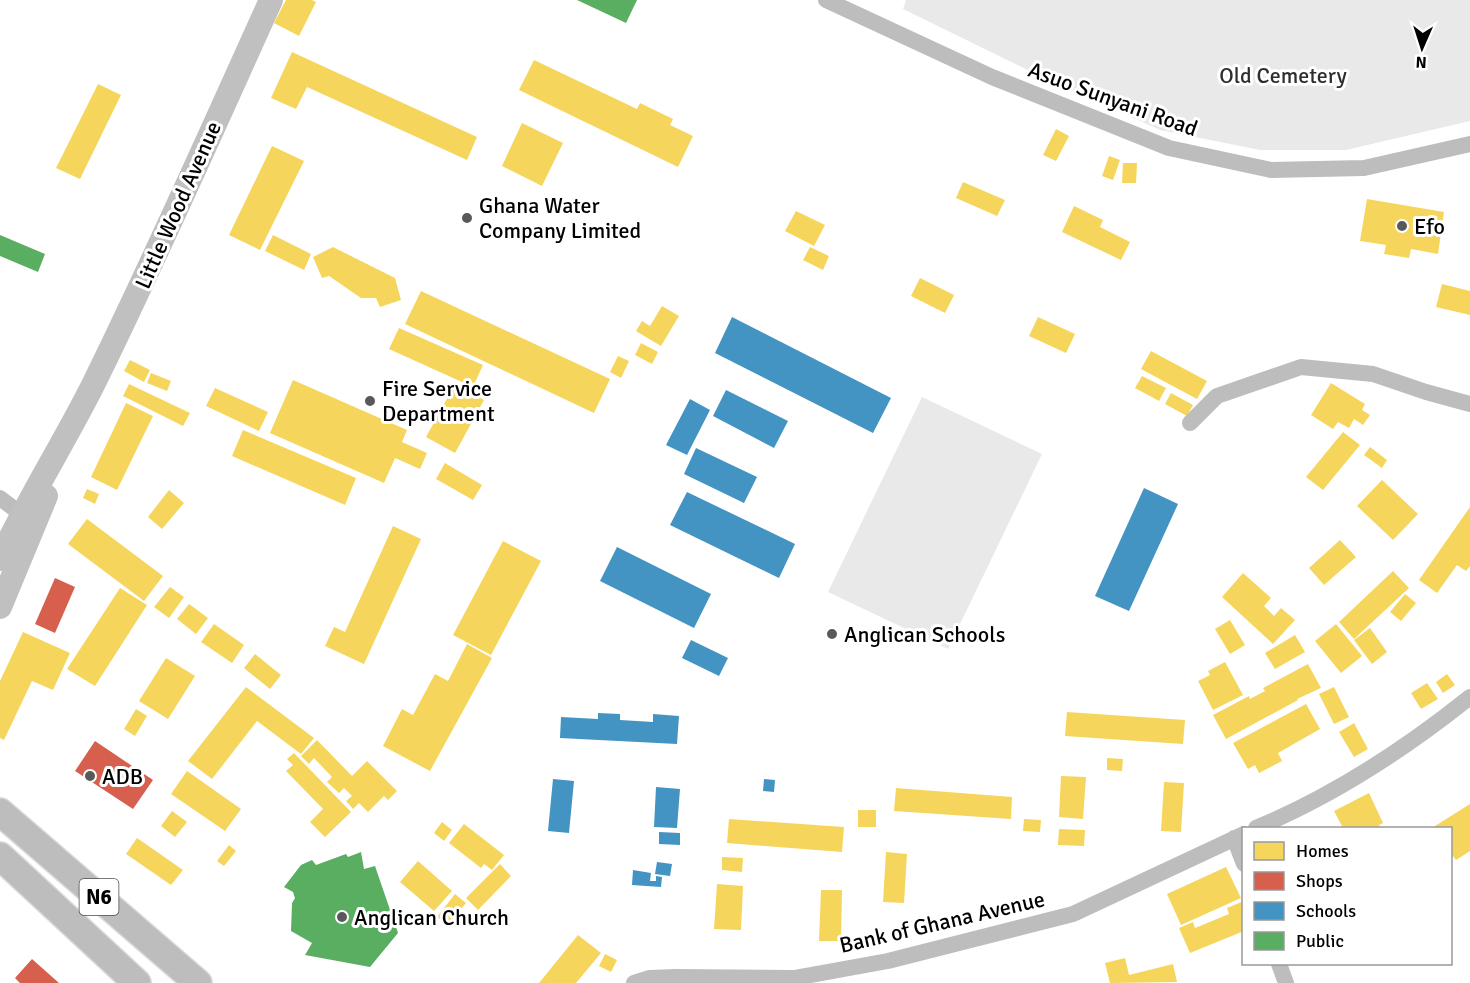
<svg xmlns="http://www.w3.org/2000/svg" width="1470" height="983" font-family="Signika,sans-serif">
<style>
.green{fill:#e9e9e9}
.homes{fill:#f6d55c}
.shops{fill:#d6604d}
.schools{fill:#4393c3}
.public{fill:#5aae61}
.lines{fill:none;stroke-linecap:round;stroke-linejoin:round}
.primary-casing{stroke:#dbdbdb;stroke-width:30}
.street{stroke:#bdbdbd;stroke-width:16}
.secondary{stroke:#c0c0c0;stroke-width:24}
.primary{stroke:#bdbdbd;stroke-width:27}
.poi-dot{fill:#595959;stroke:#fff;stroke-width:2}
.labels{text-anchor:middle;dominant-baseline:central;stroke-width:6;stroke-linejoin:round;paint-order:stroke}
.shield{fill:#fff;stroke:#4c4c4c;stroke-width:1.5}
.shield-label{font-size:21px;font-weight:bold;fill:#000}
.park-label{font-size:22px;fill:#2e2e2e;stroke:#fff}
.street-label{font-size:22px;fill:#000;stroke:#fff}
.poi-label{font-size:22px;fill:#000;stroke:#fff;text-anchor:start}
</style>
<rect width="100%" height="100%" fill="#fff"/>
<path class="green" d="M906,0H1470V121L1346,150H1260L1160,130L1040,76L903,9Z
M922,397L1042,454L948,649L828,592Z"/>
<path class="homes" d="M286,0H312L316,2L299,36L274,23Z
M292,52L477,137L467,160L307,87L296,109L271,98Z
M534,60L637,109L640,103L673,119L670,125L693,136L678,167L519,90Z
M98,84L121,95L80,179L56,168Z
M522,123L563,143L542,186L502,166Z
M1056,129L1069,136L1056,161L1043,155Z
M272,146L304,161L260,250L229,235Z
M1109,156L1120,160L1113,180L1102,176Z
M1123,163H1137L1136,183H1122Z
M963,182L1005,200L997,216L956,198Z
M1367,199L1444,212L1438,254L1411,249L1409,258L1384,254L1386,245L1360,241Z
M1074,206L1103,220L1100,227L1130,242L1121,260L1062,232Z
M796,211L825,225L814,246L785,231Z
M273,235L311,254L304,270L265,251Z
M333,247L395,278L401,300L380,307L376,298H361L329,276L322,278L313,257Z
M810,247L829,256L823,270L803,260Z
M920,278L954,295L945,313L911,296Z
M1442,284L1470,291V315L1436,307Z
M421,291L610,379L594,413L405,324Z
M662,306L679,316L661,346L636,331L642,321L650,326Z
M1038,317L1075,334L1066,353L1029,336Z
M399,328L483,365L473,387L389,349Z
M641,343L658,352L652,364L635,355Z
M1151,351L1207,381L1197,399L1141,369Z
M618,356L629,361L621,378L610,372Z
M130,360L150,370L144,382L124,371Z
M151,373L171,381L167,391L147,383Z
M1142,376L1166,388L1159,401L1135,388Z
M293,380L407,430L402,442L427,453L420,469L395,458L384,483L270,433Z
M1331,383L1365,404L1362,410L1370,415L1363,425L1354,419L1349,428L1338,422L1333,429L1311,415Z
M129,384L190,413L183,426L123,396Z
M455,384L484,400L455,453L426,437Z
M215,388L268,412L259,431L206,406Z
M1171,393L1193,405L1187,416L1165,404Z
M126,403L153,416L117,490L91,477Z
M243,430L356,478L345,505L232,456Z
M1343,432L1360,445L1323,490L1306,477Z
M1370,447L1387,460L1382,468L1364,455Z
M445,463L482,485L473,500L436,479Z
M1382,480L1418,514L1393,540L1357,506Z
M87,489L99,494L95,504L83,498Z
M169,490L184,503L162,529L148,517Z
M1470,507V566L1466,571L1457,565L1437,593L1419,580Z
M87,519L163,576L144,601L68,544Z
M393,526L421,539L364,664L325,646L334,627L345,632Z
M1340,540L1356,557L1324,585L1309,568Z
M503,541L541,561L491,655L453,635Z
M1393,571L1409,588L1354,639L1339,622Z
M1243,573L1271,598L1264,606L1274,616L1281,608L1295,620L1273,644L1222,597Z
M170,587L184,597L169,618L154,607Z
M120,588L147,605L95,686L67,669Z
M1405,594L1416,603L1401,621L1390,612Z
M189,604L208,618L196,634L177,619Z
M1230,620L1245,645L1230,654L1215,629Z
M214,624L244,645L232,663L201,642Z
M1336,624L1362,656L1341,673L1315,641Z
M1370,628L1387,652L1372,664L1354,640Z
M23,632L70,653L53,690L32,681L4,740L0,738V681Z
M1295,635L1305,652L1275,669L1265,653Z
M467,644L492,658L430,771L383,746L402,709L413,715L435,674L448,681Z
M255,654L281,675L270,689L244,668Z
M166,658L195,676L168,719L139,701Z
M1225,662L1243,695L1213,710L1198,681L1210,675L1208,671Z
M1308,664L1321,688L1297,699L1298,700L1226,739L1213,715L1249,696L1250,699L1265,691L1263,688Z
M1447,674L1455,685L1443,693L1436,682Z
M1427,683L1438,699L1421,709L1411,693Z
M246,687L314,738L301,754L257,721L212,779L188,761Z
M1334,687L1349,717L1334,724L1319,694Z
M1306,704L1320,729L1278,753L1282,761L1259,773L1255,765L1248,769L1233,743Z
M136,709L147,716L135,736L124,729Z
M1067,712L1185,720L1183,744L1065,736Z
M1354,723L1368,749L1354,757L1339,732Z
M317,740L352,776L367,761L397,791L388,800L384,796L368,812L359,803L353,809L346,801L352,796L344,788L339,793L327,782L332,777L314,758L309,764L301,756Z
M294,753L351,812L325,837L310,822L323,809L286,771L293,765L287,759Z
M1107,758L1123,759L1122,771L1107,770Z
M187,771L241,809L225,831L171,794Z
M1061,776L1086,777L1083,819L1059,817Z
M1164,782L1184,783L1181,832L1161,831Z
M896,788L1012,797L1011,819L894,811Z
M1369,793L1383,823L1379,825L1381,828H1343L1334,811Z
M1470,804V851L1456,860L1450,852V828H1436L1435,826Z
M858,810H876V827H858Z
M172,811L187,822L175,837L161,826Z
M729,819L844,827L842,852L727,843Z
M1024,819L1041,820L1040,832L1023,831Z
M442,822L452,830L444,841L434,833Z
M464,824L504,855L492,870L484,864L481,868L449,843Z
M1059,829L1085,830L1084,846L1058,845Z
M137,838L183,870L171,885L126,854Z
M229,845L236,851L224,866L217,861Z
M886,852L907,854L904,903L883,902Z
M722,857L743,858L742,872L722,870Z
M418,861L452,891L434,911L400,882Z
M500,864L511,876L478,910L466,898Z
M1226,867L1241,898L1181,925L1167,894Z
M717,884L743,886L741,930L714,929Z
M821,890H842L841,941H819Z
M455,894L466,903L447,925L437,917Z
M1244,901V931L1190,953L1179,928L1193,922L1195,928L1229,914L1227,908Z
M578,935L601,953L576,983H539Z
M605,954L617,960L611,972L599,966Z
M1125,958L1129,975L1173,964L1177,982L1110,983L1105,963Z"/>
<path class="shops" d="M55,578L75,587L55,633L35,624Z
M95,741L153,780L133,809L75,771Z
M32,959L59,983H20L15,978Z"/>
<path class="schools" d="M732,317L891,398L873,433L715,353Z
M726,390L788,421L774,448L713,416Z
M690,399L710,410L687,455L666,445Z
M696,448L757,477L744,503L684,474Z
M1144,488L1178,504L1129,611L1095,596Z
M687,492L795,544L779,578L670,525Z
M617,547L711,594L694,628L600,581Z
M691,640L728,658L719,676L682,658Z
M598,713L620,714V720L653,722V714L679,716L677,744L560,738L561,717L598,719Z
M553,779L574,781L569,833L548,831Z
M764,779L775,780L774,792L763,791Z
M656,787L680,789L677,828L654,827Z
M659,832L680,833V845L659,844Z
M657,862L672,864L670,876L655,874Z
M633,870L651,873L650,881H656V876L662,877L661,887L632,885Z"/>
<path class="public" d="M577,0H637L626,23Z
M0,235L45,254L38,272L0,256Z
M361,852L364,869L375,866L398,933L370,967L305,955L312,943L291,931L292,903L295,898L293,892L284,887L301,865L312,860L316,865L346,854L348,857Z"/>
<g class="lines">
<defs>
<path id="primary" d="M0,812L198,983
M0,856L137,983"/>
</defs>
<use href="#primary" class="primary-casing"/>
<path class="street" d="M826,0L992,77L1169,148L1271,170L1364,168L1470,144
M1190,423L1217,396L1301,367L1373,374L1426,392L1470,404
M0,498L21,514
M1256,828C1333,796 1405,749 1470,697
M1234,838L1244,864
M1279,964L1286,983
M634,983L650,978L675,977L794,978L888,961L1073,914L1244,834"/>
<path class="secondary" d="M0,559C28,499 64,443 94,383C156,257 213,128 271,0
M0,607L46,496"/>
<use href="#primary" class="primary"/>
</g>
<g class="poi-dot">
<circle cx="467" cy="218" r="6"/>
<circle cx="1402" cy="226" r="6"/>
<circle cx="370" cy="401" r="6"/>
<circle cx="832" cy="634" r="6"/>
<circle cx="90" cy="776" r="6"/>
<circle cx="342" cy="917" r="6"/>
</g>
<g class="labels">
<rect class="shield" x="79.5" y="879" width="39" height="36" rx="4.5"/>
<g class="shield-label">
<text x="99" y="897">N6</text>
</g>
<g class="park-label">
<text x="1283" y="75">Old Cemetery</text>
</g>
<g class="street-label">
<text transform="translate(1113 99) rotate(20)">Asuo Sunyani Road</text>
<text transform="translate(178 205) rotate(-66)">Little Wood Avenue</text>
<text transform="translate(942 922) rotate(-13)">Bank of Ghana Avenue</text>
</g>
<g class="poi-label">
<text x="479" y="205">Ghana Water<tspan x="479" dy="25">Company Limited</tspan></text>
<text x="1414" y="226">Efo</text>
<text x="382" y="388">Fire Service<tspan x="382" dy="25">Department</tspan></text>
<text x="844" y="634">Anglican Schools</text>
<text x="102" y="776">ADB</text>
<text x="354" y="917">Anglican Church</text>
</g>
</g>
<rect x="1242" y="827" width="210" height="138" fill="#ffffff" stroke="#999999" stroke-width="1.5"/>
<rect x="1254" y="842" width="30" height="18" fill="#f6d55c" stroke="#999999" stroke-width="1.5"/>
<text x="1296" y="857" font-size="18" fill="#000000">Homes</text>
<rect x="1254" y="872" width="30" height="18" fill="#d6604d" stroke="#999999" stroke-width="1.5"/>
<text x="1296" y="887" font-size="18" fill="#000000">Shops</text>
<rect x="1254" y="902" width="30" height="18" fill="#4393c3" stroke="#999999" stroke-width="1.5"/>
<text x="1296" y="917" font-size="18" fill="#000000">Schools</text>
<rect x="1254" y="932" width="30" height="18" fill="#5aae61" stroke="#999999" stroke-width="1.5"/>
<text x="1296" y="947" font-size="18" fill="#000000">Public</text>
<g transform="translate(1422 48) rotate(183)" stroke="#ffffff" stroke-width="4.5" paint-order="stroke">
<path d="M0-4.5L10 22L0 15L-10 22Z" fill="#000000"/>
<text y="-9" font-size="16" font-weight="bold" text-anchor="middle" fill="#000000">N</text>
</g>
</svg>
